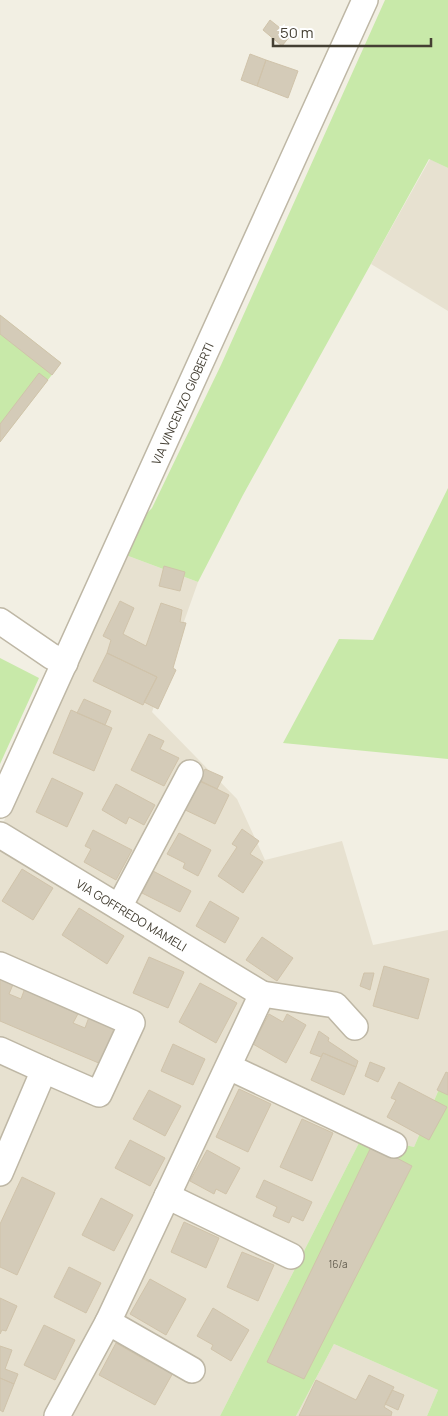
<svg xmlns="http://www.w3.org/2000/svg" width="448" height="1416" font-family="Manrope,sans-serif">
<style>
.residential{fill:#e7e1d0}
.green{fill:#c8e9a9}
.building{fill:#d4cbb8;stroke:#d0c3aa}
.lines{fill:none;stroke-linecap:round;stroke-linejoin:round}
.minor-casing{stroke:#beb7a5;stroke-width:28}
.minor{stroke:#fff;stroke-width:25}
.labels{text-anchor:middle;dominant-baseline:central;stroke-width:4.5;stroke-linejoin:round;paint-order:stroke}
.number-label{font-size:10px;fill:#686254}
.street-label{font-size:12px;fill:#443f33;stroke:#fff}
</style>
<rect width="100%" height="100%" fill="#f2efe3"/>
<path class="residential" d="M430,159L448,168V311L371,264Z
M123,554L198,582L152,712L237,799L265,860L342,841L373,945L448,930V1072L446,1073L414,1147L363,1135L220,1416H0V830Z
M334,1344L438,1390L427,1416H296Z"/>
<path class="green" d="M385,0H448V168L429,159L243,495L198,582L123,554L141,519L152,508L221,365Z
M0,315L61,363L0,442Z
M448,488V759L283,743L339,639L373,640Z
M0,658L39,678L0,764Z
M448,1072V1416H427L438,1390L334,1344L296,1416H220L363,1135L414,1147L446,1073Z"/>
<path class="building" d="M270,20L290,36L282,46L263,30Z
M250,54L266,60L257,86L241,80Z
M266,60L298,71L288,98L257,86Z
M0,315L61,363L52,375L0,334Z
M39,373L48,380L0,442V424Z
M164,566L185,572L180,591L159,586Z
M120,601L134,608L123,634L146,646L161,603L182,610L180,622L186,623L173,668L176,670L158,709L144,702L157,677L107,653L111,640L103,636Z
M107,653L157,677L143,705L93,681Z
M84,699L111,711L105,725L77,713Z
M71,710L112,728L94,771L53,753Z
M149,734L164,741L160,749L179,758L164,786L131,770Z
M205,769L223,777L217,789L199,781Z
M52,778L83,793L67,827L36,812Z
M195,778L229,795L215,824L181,808Z
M116,784L155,805L144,825L129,817L126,824L102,810Z
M242,829L259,841L250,854L263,862L243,893L218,876L237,847L232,844Z
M93,830L132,850L116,880L84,862L91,849L85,846Z
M179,833L211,850L198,876L183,868L185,863L167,854Z
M22,869L53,888L33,920L2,901Z
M153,871L191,891L180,912L142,893Z
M210,901L239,918L225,943L196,926Z
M79,908L124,936L107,964L62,935Z
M262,937L293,958L277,981L246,960Z
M149,957L184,972L168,1008L133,993Z
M384,966L429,979L418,1019L373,1006Z
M364,973H374L370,990L360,986Z
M0,976L14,982L9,994L21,999L25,988L79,1012L73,1023L85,1028L89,1017L116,1029L101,1064L0,1021Z
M200,983L237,1003L216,1043L179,1022Z
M269,1014L283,1022L287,1014L306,1025L286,1063L253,1044Z
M319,1031L329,1038L328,1041L358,1061L356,1067L323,1053L321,1057L310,1053Z
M173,1044L205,1059L193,1085L161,1071Z
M323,1053L356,1067L344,1095L311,1080Z
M370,1062L385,1068L378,1082L365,1076Z
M446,1072L448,1073V1095L437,1090Z
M399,1082L447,1107L429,1140L387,1117L396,1100L391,1098Z
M239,1089L271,1104L248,1152L216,1137Z
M149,1090L181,1106L165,1136L133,1119Z
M302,1119L333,1133L312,1181L280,1167Z
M130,1140L165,1158L150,1186L115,1168Z
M372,1145L412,1166L304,1379L267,1362Z
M207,1150L240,1168L226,1194L216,1189L214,1194L190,1181Z
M22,1177L55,1193L17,1275L0,1267V1224Z
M264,1180L312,1202L303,1221L292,1216L289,1223L273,1216L277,1207L256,1197Z
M101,1198L133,1215L114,1251L82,1235Z
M184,1222L219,1238L206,1268L171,1252Z
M242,1252L274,1265L258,1301L227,1287Z
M69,1267L101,1283L86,1313L54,1297Z
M150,1279L186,1299L166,1335L130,1314Z
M0,1298L17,1306L6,1331L2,1330L0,1334Z
M213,1308L249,1330L231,1361L211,1349L213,1345L197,1336Z
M44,1325L75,1340L55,1380L24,1365Z
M116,1343L149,1362L151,1358L174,1371L155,1405L99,1375Z
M0,1346L12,1350L5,1369L18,1374L14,1384L0,1378Z
M369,1375L394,1387L384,1407L392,1412L391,1416H299L316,1380L356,1400Z
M0,1378L14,1384L3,1412L0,1410Z
M392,1390L404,1395L398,1410L385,1404Z"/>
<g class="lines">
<defs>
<g id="minor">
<path d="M0,621L51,656L65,663"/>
<path id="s1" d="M0,805L365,0"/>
<path id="s2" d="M0,835L262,994L108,1322L57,1416"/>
<path d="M119,907L190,773"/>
<path d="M0,965L132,1023L99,1094L44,1070"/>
<path d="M262,994L335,1005L355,1027"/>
<path d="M0,1050L44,1070L0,1173"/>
<path d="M229,1067L394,1145"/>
<path d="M167,1196L291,1256"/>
<path d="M108,1322L192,1370"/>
</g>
</defs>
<use href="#minor" class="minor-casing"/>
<use href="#minor" class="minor"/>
</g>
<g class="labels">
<g class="number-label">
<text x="338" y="1264">16/a</text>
</g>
<g class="street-label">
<text stroke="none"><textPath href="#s1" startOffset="441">VIA VINCENZO GIOBERTI</textPath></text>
<text stroke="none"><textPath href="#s2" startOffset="154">VIA GOFFREDO MAMELI</textPath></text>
</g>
</g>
<path d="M273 38v8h158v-8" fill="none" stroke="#443f33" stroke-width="2.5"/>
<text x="280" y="38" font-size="15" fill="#443f33" stroke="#ffffff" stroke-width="4" paint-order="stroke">50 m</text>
</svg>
